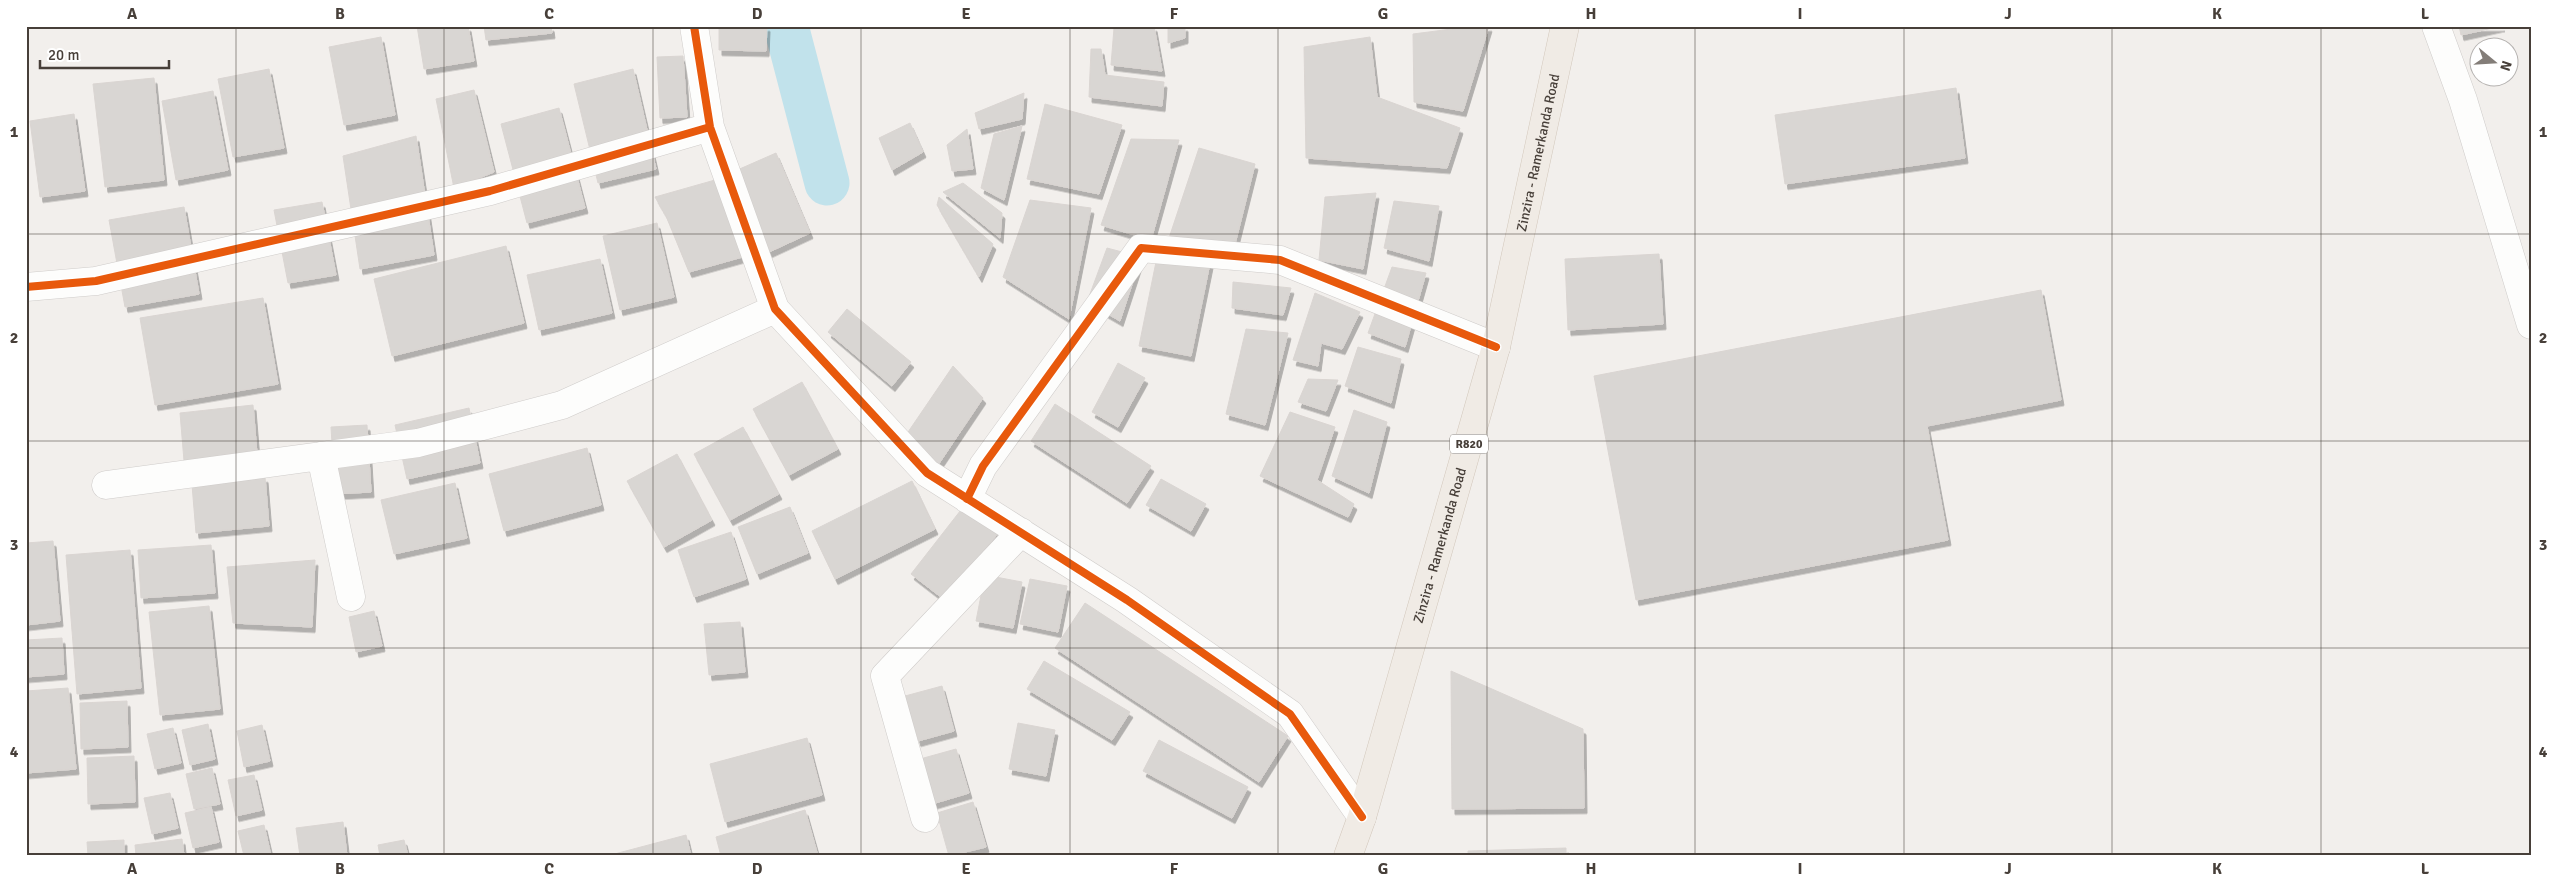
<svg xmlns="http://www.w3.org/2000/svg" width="2557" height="882" font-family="Signika,sans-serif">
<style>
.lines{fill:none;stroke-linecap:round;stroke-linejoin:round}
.canal{stroke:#c1e2eb;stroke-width:45}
.building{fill:#d9d6d3;stroke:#dad5d2;filter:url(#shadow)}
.minor-casing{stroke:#cfccca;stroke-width:29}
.primary-casing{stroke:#d2c7bb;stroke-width:29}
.minor{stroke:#fdfdfc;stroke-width:28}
.primary{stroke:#f0ebe5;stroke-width:28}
.cycleway-casing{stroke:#fff;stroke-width:11}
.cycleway{stroke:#e8590c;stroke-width:8}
.grid{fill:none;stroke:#473f39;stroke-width:1;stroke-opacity:0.55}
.labels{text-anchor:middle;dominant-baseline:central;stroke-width:4;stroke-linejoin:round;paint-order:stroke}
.shield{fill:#fff;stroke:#7e7974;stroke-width:1}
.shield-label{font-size:12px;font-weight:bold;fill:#473f39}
.street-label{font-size:14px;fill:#473f39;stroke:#fff}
.neatline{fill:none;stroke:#473f39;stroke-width:2}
.grid-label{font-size:16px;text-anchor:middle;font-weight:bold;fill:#473f39}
</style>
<defs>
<filter id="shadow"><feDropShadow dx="3" dy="5.5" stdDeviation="0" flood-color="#0004"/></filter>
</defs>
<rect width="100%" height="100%" fill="#f2efec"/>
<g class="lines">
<path class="canal" d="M786,26L827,183"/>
</g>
<path class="building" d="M417,26H468L474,61L424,69Z
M484,26H551L552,33L486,40Z
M719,26H767L766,51L719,50Z
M1154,26L1162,71L1111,65L1114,28Z
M1168,26H1185V38L1168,43Z
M1475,26H1489L1463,111L1414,102L1413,34Z
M2459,26H2502L2461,35Z
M381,37L395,115L344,125L329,47Z
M1370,37L1377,97L1460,128L1447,168L1306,158L1304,47Z
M1091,49H1101L1105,75L1164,82L1162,106L1089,97Z
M683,56L687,117L660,118L657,57Z
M269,69L284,148L233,157L218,79Z
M633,69L656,169L598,183L574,84Z
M154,78L164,180L105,187L93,84Z
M1956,88L1965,158L1785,184L1775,115Z
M474,90L494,172L454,188L436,99Z
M213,91L228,170L176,180L162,101Z
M1024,93L1022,119L979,129L975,113Z
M1045,104L1122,125L1099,194L1027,179Z
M559,108L585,208L527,223L501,124Z
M74,114L85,191L40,197L30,121Z
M910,123L923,152L892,170L879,138Z
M1022,126L1004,200L981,188L994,134Z
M967,129L973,169L952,171L947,145Z
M416,136L434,255L360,269L343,156Z
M1131,139L1179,140L1151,240L1101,225Z
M1199,148L1255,164L1234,248L1169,238Z
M776,153L810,233L769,252L735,171Z
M722,178L746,256L689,272L666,216L655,197Z
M963,183L1002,213L1000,238L943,192Z
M1376,193L1363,269L1319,260L1325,197Z
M939,197L993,244L979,277L937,205Z
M1030,200L1091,208L1069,319L1003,277Z
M1394,201L1439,206L1429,261L1384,248Z
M322,202L336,275L288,283L274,210Z
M184,207L199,294L125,307L109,220Z
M657,223L674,297L620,310L603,236Z
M506,246L524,323L392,356L374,279Z
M1107,248L1141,257L1120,321L1087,302Z
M1158,252L1210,263L1191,356L1139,346Z
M1659,254L1663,324L1568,330L1565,259Z
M600,259L612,313L539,330L527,275Z
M1392,267L1426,273L1405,347L1368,333Z
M1233,282L1291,288L1283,315L1232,308Z
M2041,290L2061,400L1927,426L1948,540L1636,600L1594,376Z
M1315,293L1360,312L1342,349L1321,343L1318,366L1293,360Z
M263,298L278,384L155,405L140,318Z
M847,309L911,362L892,386L828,332Z
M1246,329L1288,333L1265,425L1226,414Z
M1358,347L1401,359L1391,403L1345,386Z
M1118,363L1145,378L1118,427L1092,412Z
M953,366L983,398L938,465L906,435Z
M1308,379L1338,380L1326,411L1298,402Z
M802,382L838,449L789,475L753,409Z
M1055,404L1151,466L1127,503L1031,441Z
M253,405L257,454L184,461L180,413Z
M469,408L480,463L407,479L395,425Z
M1354,410L1387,422L1369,493L1332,476Z
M1290,412L1335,427L1317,480L1354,504L1348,517L1260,476Z
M367,425L371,492L335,494L331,427Z
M743,427L779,494L730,520L694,454Z
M587,448L601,505L504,531L489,474Z
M677,454L712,520L664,547L627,481Z
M265,477L269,526L196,533L192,485Z
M1161,479L1206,504L1191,531L1146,505Z
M912,481L935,529L835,579L812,531Z
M455,483L467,538L394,554L381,500Z
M964,506L998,533L946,601L911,574Z
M790,507L808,553L757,574L738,527Z
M731,532L746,579L694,597L678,550Z
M53,541L60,621L26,625V543Z
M211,545L215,593L141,598L138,550Z
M130,550L141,688L77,694L66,555Z
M315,560L312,627L233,623L227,567Z
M985,575L1022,582L1013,628L976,621Z
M1030,579L1067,586L1058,632L1020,624Z
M1085,603L1288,736L1259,782L1055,648Z
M209,606L220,709L160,715L149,612Z
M374,611L382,646L356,652L349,617Z
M740,622L745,672L709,675L704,624Z
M62,638L64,674L26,677V640Z
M1044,661L1130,712L1112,740L1027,689Z
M1451,671L1583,729L1584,808L1452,809Z
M942,686L954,731L918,741L905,696Z
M68,688L76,769L26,773V691Z
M127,701L128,747L81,749L80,703Z
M1018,723L1055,730L1046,776L1009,769Z
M208,724L215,759L190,765L182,730Z
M262,725L270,761L244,767L237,731Z
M173,728L181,763L155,769L147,734Z
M807,738L822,795L725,822L710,764Z
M1159,740L1248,787L1232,818L1143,771Z
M956,749L969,793L932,804L920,759Z
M134,756L135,802L88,804L87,758Z
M212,768L220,804L194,809L186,774Z
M254,775L262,810L236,816L228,780Z
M170,793L178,828L152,834L144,798Z
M973,802L986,847L949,856L937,813Z
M211,807L219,842L193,848L185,813Z
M805,810L818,856H721L716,837Z
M343,822L347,856H300L296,828Z
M264,825L271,856H244L238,831Z
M686,835L691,856H607Z
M182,839L184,856H136L135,845Z
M124,840V856H88L87,842Z
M404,840L408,856H380L378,845Z
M1566,848V856H1468V851Z"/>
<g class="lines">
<defs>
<path id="minor" d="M694,26L710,127L775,309L927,473L1127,600L1290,714L1362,817
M2436,26L2463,100L2531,325
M26,287L96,281L490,191L710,127
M106,485L321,456
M967,499L983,466L1141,248L1280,260L1496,347
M351,597L321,456L418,443L562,405L775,309
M925,818L885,676L1021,532"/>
<g id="primary">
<path id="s1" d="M1348,856L1362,817L1496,347L1565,26"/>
</g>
</defs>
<use href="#minor" class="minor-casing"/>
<use href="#primary" class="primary-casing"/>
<use href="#minor" class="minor"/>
<use href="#primary" class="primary"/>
<defs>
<path id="cycleway" d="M694,26L710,127L775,309L927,473L1127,600L1290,714L1362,817
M26,287L96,281L490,191L710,127
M967,499L983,466L1141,248L1280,260L1496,347"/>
</defs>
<use href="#cycleway" class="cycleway-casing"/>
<use href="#cycleway" class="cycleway"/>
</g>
<path class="grid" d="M236,26V856M444,26V856M653,26V856M861,26V856M1070,26V856M1278,26V856M1487,26V856M1695,26V856M1904,26V856M2112,26V856M2321,26V856M26,234H2531M26,441H2531M26,648H2531"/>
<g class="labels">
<rect class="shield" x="1450" y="434.5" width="38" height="19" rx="4"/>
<g class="shield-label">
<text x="1469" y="444">R820</text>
</g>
<g class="street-label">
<text stroke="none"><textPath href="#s1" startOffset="729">Zinzira - Ramerkanda Road</textPath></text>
<text stroke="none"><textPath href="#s1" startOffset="324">Zinzira - Ramerkanda Road</textPath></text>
</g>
</g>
<rect width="2557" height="882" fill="none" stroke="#ffffff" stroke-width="55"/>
<g transform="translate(2494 62) rotate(108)"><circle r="24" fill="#ffffff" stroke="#b5b2b0"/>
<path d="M0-4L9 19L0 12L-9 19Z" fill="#837d78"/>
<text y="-8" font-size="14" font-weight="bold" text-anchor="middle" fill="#473f39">N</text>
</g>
<path d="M40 60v8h129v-8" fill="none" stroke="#473f39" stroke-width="2.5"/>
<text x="48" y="60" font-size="15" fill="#473f39" stroke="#ffffff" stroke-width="4" paint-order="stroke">20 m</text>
<rect x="28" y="28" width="2502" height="826" class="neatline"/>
<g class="grid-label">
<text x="132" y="19">A</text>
<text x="340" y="19">B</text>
<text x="549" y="19">C</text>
<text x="757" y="19">D</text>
<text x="966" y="19">E</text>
<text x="1174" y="19">F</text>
<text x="1383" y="19">G</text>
<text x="1591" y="19">H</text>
<text x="1800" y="19">I</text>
<text x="2008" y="19">J</text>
<text x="2217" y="19">K</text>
<text x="2425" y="19">L</text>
<text x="14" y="137">1</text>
<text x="2543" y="137">1</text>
<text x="14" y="343">2</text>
<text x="2543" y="343">2</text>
<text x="14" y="550">3</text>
<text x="2543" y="550">3</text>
<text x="14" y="757">4</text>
<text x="2543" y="757">4</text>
<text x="132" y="874">A</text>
<text x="340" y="874">B</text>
<text x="549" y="874">C</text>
<text x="757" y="874">D</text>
<text x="966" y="874">E</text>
<text x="1174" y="874">F</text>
<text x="1383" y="874">G</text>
<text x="1591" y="874">H</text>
<text x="1800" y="874">I</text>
<text x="2008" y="874">J</text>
<text x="2217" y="874">K</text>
<text x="2425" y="874">L</text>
</g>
</svg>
